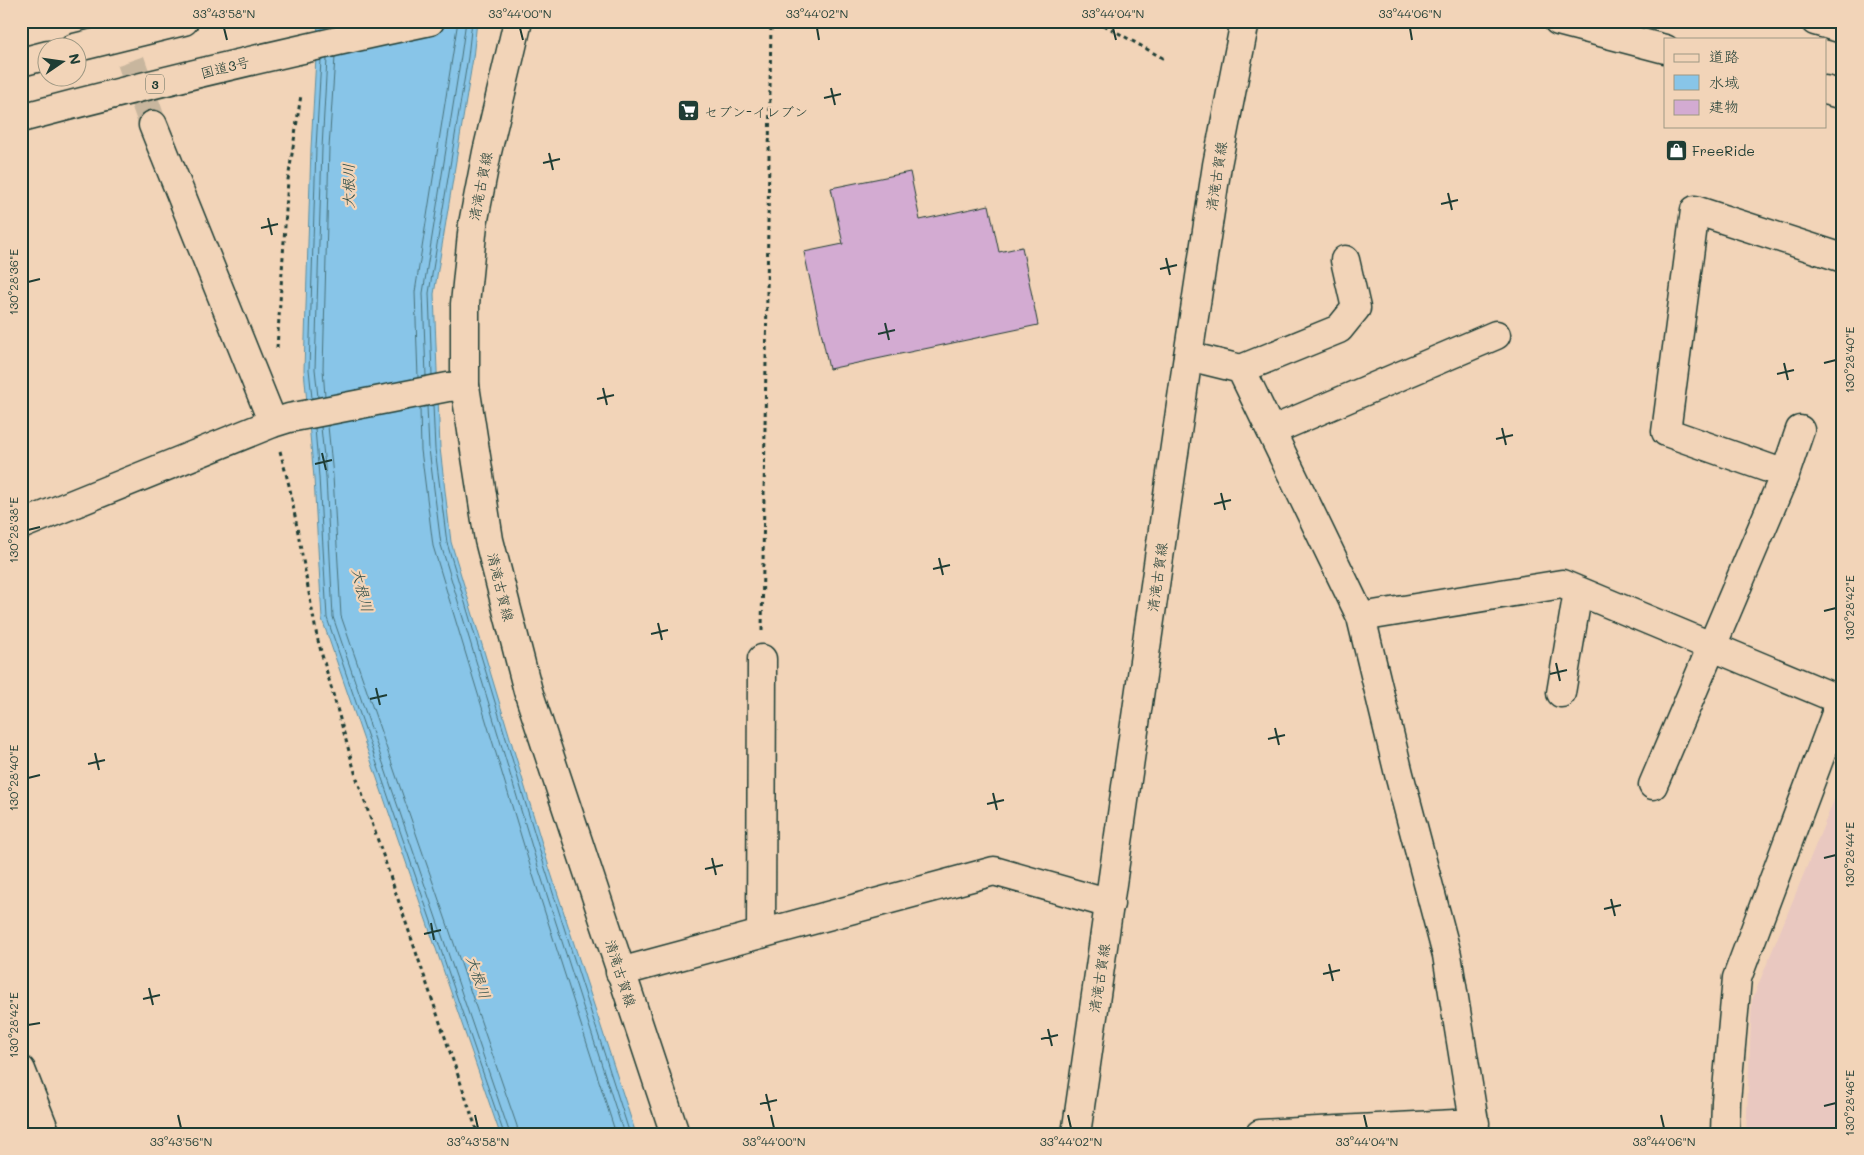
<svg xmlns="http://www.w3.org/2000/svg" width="1864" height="1155" font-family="Mali,'Klee One',sans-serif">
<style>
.built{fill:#e9c8c0}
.water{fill:#88c5e8;stroke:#5e8fa0}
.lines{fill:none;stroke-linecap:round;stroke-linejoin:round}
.shore{stroke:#49737c;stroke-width:1}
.building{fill:#d3abd2;stroke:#1f3d34}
.street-tunnel{stroke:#c8b69e;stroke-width:28;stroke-dasharray:28 14;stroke-linecap:butt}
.street-casing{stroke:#1f3d34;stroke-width:31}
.secondary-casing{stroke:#1f3d34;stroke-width:31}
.highway-casing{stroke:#1f3d34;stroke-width:31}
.path{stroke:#1f3d34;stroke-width:3;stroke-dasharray:4 4;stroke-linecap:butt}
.street{stroke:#f2d4b8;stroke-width:28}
.secondary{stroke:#f2d4b8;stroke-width:28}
.highway{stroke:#f2d4b8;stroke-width:28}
.ticks{fill:none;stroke:#1f3d34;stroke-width:2}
.labels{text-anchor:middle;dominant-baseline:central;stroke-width:4.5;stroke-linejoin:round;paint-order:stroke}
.shield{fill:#f2d4b8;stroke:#5e6a5c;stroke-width:1}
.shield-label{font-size:12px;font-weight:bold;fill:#1f3d34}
.street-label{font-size:14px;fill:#1f3d34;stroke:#f2d4b8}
.poi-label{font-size:14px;fill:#1f3d34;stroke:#f2d4b8;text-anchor:start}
.water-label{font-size:15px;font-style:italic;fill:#2a4b46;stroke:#f2d4b8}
.neatline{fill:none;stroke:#1f3d34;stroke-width:2}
.ticks-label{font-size:12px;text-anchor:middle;fill:#1f3d34}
</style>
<rect width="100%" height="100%" fill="#f2d4b8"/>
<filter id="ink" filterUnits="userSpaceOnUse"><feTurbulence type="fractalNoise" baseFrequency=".02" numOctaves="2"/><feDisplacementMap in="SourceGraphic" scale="10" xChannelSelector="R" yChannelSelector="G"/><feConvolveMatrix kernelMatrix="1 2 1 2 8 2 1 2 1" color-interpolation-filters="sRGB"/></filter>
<g filter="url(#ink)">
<path class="built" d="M1843,778V1134H1746L1752,1000Z"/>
<path class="water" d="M318,21H477L473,58L434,294L440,448L451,542L549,867L636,1134H500L322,619L314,478L304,370L311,148Z"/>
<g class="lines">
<path class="shore" d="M432,375L429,293L468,57L472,21
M426,376L423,293L461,56L466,21
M418,377L415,292L458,21
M325,396L323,369L329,148L335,57
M318,397L315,369L322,148L327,59
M312,398L309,369L316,148L321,60
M433,405L435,449L447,543L545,868L630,1134
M427,406L429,449L441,545L539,870L624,1134
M420,408L421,450L433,546L532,872L616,1134
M328,426L333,476L341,616L517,1126L518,1134
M321,427L326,477L333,617L510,1134
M315,428L319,477L327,618L504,1134"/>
</g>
<path class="building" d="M910,172L920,220L989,205L999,252L1022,247L1038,325L829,369L804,252L843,244L831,188Z"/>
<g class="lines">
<path class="street-tunnel" d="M117,21L153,125"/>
<defs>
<path id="street" d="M153,125L273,423
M1188,356L1241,369L1361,617L1399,774L1447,955L1476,1134
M1241,369L1339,329L1356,308L1345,260
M1800,430L1785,474L1666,432L1695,210L1843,258
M1271,431L1496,335
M21,525L273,423L289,418L448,387L465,386
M1361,617L1562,584L1840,700
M1561,693L1578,591
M1653,785L1785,474
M761,934L762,659
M620,972L994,871L1110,904
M21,1070L46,1134
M1260,1134L1475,1123"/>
<path id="secondary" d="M518,21L487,152L473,224L465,304V386L489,540L528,691L675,1134
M1076,1134L1188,356L1217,165L1245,21
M1725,1134L1726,1101L1737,978L1843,695"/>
<path id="highway" d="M1558,21L1665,49
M1815,21L1843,29
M74,48L184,21
M21,62L48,55
M1825,90L1843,95
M21,118C157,82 293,50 430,21"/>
</defs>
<use href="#street" class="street-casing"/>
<use href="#secondary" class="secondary-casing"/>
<use href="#highway" class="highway-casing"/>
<path class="path" d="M1097,21L1166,60
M277,348L288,180L301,95
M280,451L290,489L317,637L356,776L478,1134
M762,631L771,21"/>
<use href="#street" class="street"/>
<use href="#secondary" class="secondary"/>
<use href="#highway" class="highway"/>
</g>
</g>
<path class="ticks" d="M224,28L227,40M520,28L523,40M817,28L819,40M1113,28L1116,40M1410,28L1412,40M831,88L835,105M824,98L841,94M549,153L553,170M543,163L560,159M1448,193L1452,210M1441,204L1458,200M268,218L272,235M261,228L278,224M1166,258L1170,275M1160,269L1177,265M28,282L40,279M885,323L889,340M878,334L895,330M1784,363L1788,380M1824,363L1836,360M1777,374L1794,370M603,388L607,405M597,399L614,395M1502,428L1506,445M1496,439L1513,435M322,453L326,470M315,464L332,460M1221,493L1225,510M1214,504L1231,500M28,530L40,527M939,558L943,575M933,569L950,565M1824,611L1836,608M658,623L662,640M651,634L668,630M1556,663L1560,681M1550,674L1567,670M376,688L380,705M370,699L387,695M1275,728L1279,745M1268,739L1285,735M95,753L99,770M88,764L105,760M28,778L40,775M993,793L997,810M987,804L1004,800M712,858L716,875M1824,858L1836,855M705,869L723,865M1611,899L1615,916M1604,909L1621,905M431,923L434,940M424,934L441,930M1329,964L1333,981M1323,974L1340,970M149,988L153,1005M143,999L160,995M28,1025L40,1023M1048,1029L1052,1046M1041,1039L1058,1035M766,1094L770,1111M760,1104L777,1100M1824,1106L1836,1103M178,1115L181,1128M475,1115L478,1128M771,1115L774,1128M1068,1115L1071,1128M1364,1115L1367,1128M1661,1115L1664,1128"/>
<defs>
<symbol id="supermarket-square" viewBox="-11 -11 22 22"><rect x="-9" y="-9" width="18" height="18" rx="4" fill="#1f3d34" stroke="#f2d4b8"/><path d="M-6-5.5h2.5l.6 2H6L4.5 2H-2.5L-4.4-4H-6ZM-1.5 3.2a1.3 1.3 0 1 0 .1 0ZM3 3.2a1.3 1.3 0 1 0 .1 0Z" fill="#fff"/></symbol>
<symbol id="shop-square" viewBox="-11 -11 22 22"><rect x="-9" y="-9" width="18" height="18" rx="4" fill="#1f3d34" stroke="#f2d4b8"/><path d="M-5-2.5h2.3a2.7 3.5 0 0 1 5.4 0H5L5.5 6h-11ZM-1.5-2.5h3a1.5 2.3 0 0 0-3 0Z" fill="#fff"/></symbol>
</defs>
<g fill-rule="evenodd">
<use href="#supermarket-square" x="676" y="98" width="25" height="25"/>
<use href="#shop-square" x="1664" y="138" width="25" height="25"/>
</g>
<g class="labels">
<rect class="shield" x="146" y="74.5" width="18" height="19" rx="4"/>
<g class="shield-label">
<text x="155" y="84">3</text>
</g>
<g class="street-label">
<text transform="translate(225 67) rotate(-14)">国道3号</text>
<text transform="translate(1216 176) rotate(-81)">清滝古賀線</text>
<text transform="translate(480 186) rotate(-79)">清滝古賀線</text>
<text transform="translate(1157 577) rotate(-82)">清滝古賀線</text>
<text transform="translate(501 587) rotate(76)">清滝古賀線</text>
<text transform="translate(621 973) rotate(72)">清滝古賀線</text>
<text transform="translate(1099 978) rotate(-81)">清滝古賀線</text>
</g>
<g class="poi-label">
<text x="704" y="111">セブン-イレブン</text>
<text x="1692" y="150">FreeRide</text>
</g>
<g class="water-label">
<text transform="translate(348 186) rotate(-90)">大根川</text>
<text transform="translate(363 590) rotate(76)">大根川</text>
<text transform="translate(479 977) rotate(71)">大根川</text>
</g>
</g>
<rect width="1864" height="1155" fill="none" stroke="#f2d4b8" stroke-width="55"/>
<rect x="1664" y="38" width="162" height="90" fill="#f2d4b8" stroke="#9e9883"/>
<rect x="1674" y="54" width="25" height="8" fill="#f2d4b8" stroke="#9e9883"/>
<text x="1709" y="62" font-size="15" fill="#1f3d34">道路</text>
<rect x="1674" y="75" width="25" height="15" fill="#88c5e8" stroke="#9e9883"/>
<text x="1709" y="88" font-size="15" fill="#1f3d34">水域</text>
<rect x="1674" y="100" width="25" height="15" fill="#d3abd2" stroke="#9e9883"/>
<text x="1709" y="112" font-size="15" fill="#1f3d34">建物</text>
<g transform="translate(62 62) rotate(77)"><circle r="24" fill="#f2d4b8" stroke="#9e9883"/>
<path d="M0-4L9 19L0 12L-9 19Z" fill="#1f3d34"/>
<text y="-8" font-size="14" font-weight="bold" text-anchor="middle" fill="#1f3d34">N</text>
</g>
<rect x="28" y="28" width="1808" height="1100" class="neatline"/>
<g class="ticks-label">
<text x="224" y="18">33°43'58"N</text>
<text x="520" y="18">33°44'00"N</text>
<text x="817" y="18">33°44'02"N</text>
<text x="1113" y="18">33°44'04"N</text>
<text x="1410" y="18">33°44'06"N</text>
<text transform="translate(14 282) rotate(-90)" y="4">130°28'36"E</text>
<text transform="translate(1850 360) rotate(-90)" y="4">130°28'40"E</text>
<text transform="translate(14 530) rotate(-90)" y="4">130°28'38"E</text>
<text transform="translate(1850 608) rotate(-90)" y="4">130°28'42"E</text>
<text transform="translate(14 778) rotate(-90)" y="4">130°28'40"E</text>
<text transform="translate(1850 855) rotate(-90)" y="4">130°28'44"E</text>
<text transform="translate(14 1025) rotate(-90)" y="4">130°28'42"E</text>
<text transform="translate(1850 1103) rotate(-90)" y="4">130°28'46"E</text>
<text x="181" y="1146">33°43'56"N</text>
<text x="478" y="1146">33°43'58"N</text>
<text x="774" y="1146">33°44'00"N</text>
<text x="1071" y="1146">33°44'02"N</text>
<text x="1367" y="1146">33°44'04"N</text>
<text x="1664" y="1146">33°44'06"N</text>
</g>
</svg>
